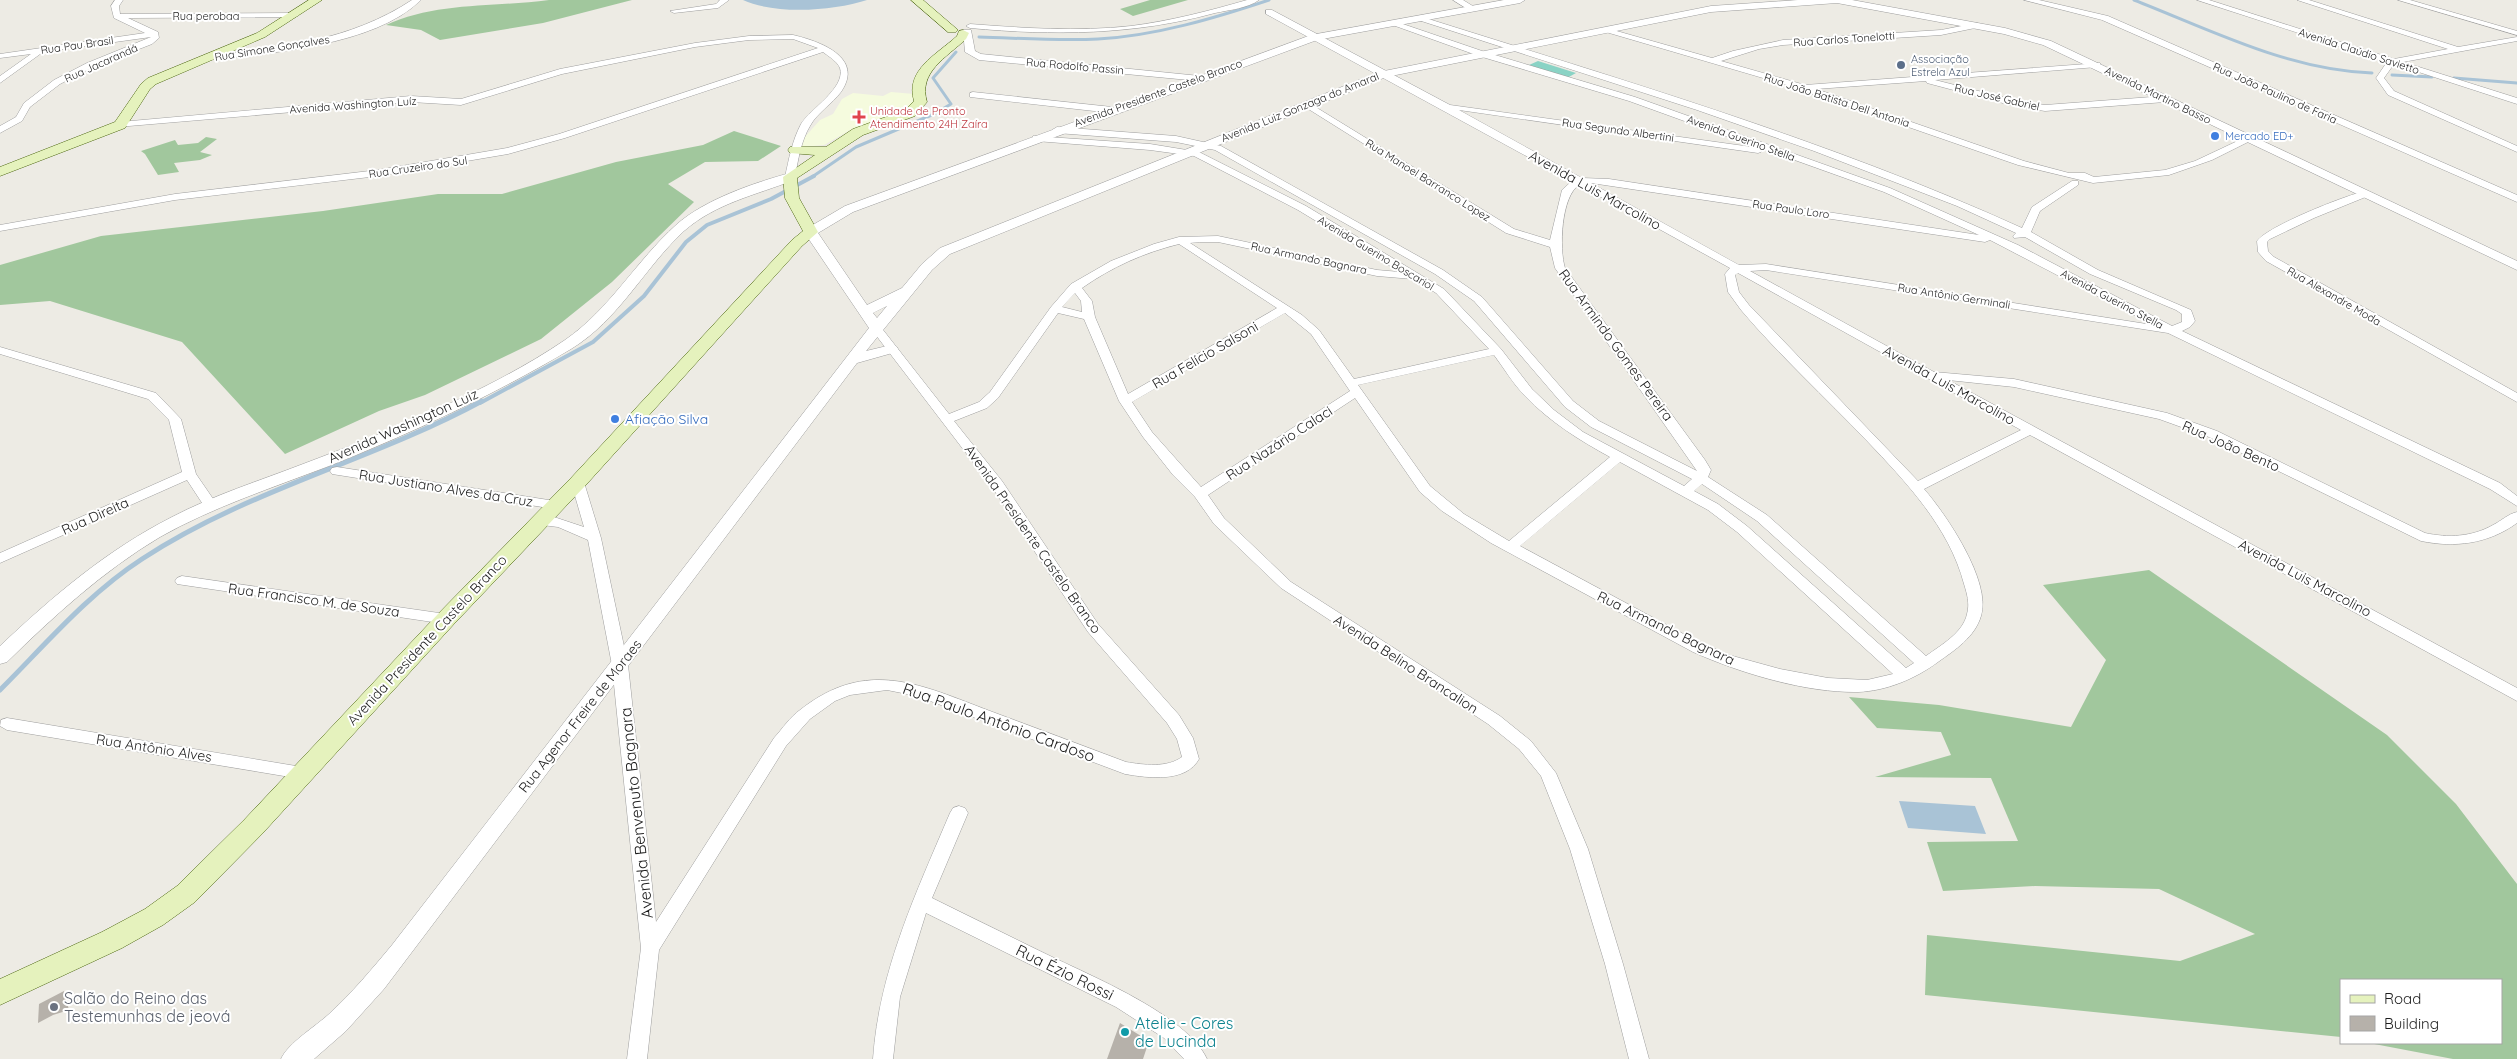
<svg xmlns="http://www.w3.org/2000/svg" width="2517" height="1059" font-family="Quicksand,sans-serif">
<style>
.education{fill:#f5fbde}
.forest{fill:#a1c79d}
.pitch{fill:#8ad3c5}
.water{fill:#a9c3d6}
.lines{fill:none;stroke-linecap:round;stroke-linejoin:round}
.stream-far2{stroke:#a9c3d6;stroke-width:3}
.stream-far1{stroke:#a9c3d6;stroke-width:4}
.stream{stroke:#a9c3d6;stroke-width:5}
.building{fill:#b6b1aa}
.minor-casing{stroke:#9e9e9e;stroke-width:1}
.tertiary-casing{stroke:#9e9e9e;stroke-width:1}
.secondary-casing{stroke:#4c6611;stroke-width:1}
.minor{fill:#fff;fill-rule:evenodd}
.tertiary{fill:#fff;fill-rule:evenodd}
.secondary{fill:#e5f2bd;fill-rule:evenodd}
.service-dot{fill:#5c6f8a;stroke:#fff;stroke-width:2}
.health-dot{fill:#e0444e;stroke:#fff;stroke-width:2}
.shop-dot{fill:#3f7fe0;stroke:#fff;stroke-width:2}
.worship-dot{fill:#6b7280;stroke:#fff;stroke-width:2}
.culture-dot{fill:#0f9aa8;stroke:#fff;stroke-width:2}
.labels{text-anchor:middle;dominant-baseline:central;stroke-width:4;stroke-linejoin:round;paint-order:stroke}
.far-street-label{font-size:11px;fill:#1d1d1d;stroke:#fff}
.far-service-label{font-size:11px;fill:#4e5e75;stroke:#fff;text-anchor:start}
.far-health-label{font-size:11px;fill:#be3a42;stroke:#fff;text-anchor:start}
.far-shop-label{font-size:11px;fill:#366cbe;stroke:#fff;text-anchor:start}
.street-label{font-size:14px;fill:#1d1d1d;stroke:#fff}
.shop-label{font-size:14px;fill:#366cbe;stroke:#fff;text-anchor:start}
.near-street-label{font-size:16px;fill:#1d1d1d;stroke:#fff}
.near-worship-label{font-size:16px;fill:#5b616d;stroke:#fff;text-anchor:start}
.near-culture-label{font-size:16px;fill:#0d838f;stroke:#fff;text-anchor:start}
</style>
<rect width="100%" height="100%" fill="#edebe4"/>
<path class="education" d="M891,92L914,94L912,105L903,113L852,129L824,145L802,147L803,139L820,120L833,114L842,99L853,93L883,96Z"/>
<path class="forest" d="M549,0H632L543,23L440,40L421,30L386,25C435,2 496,7 549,0Z
M1150,0H1188L1133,16L1120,9Z
M734,131L781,146L758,161L705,162L668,184L694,202L612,282L541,339L425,395L379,411L285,454L182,342L50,301L0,305V265L101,236L323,211L438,194H502L616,162L703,145Z
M206,137L217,139L200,152L212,155L200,160L174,163L179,172L158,175L145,154L141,151L175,140L178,145L198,143Z
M2149,570L2387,735L2456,804L2517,884V1059H2453L2369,1043H2501V980H2341V1037L1925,995L1927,935L2180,961L2255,934L2159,889L2035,886L1943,891L1927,842L2018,841L1991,778L1875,777L1951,755L1941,732L1877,728L1849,697L1939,705L2071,727L2106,660L2043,585Z"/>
<path class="pitch" d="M1538,61L1576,73L1567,78L1529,65Z"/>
<path class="water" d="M743,0H867C834,11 775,15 743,0Z
M1899,801L1975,806L1986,834L1908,828Z"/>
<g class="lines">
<path class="stream-far2" d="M2134,0C2211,30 2288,70 2372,73
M979,37C1018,38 1058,41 1098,39C1155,36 1215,18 1269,0
M2392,75L2432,77
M2454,78L2517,83
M812,177L856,147L934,114L951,104L933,78L956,52"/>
<path class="stream-far1" d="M480,403L593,342L644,296L686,242L707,225L771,199L814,176"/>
<path class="stream" d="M0,690C45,645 88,594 142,559C247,490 371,461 482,401"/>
</g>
<path class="building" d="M64,991L69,1010L53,1015L38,1023L39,1004Z
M1120,1023L1149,1041L1143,1059H1107Z"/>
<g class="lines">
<defs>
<path id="minor" d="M115,0H123L119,6L120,14L295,13L299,15L295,17L128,18L158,32L159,38L152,44L93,67L60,84L30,107L22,121L0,133V126L16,117L24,103L54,80L87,63L151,37L43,52L0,83V76L31,54L0,58V54L145,33L114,18L111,6Z
M412,0H421C374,46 270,53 208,60L204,58L208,56C280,48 350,41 412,0Z
M720,0H729L718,8L674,13L670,11L716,4Z
M1247,0H1259C1248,8 1229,10 1215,13C1134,35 1054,36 970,28L966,26L970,24C1023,28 1077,32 1131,26C1170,21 1209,11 1247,0Z
M1453,0H1463L1476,8L1469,10Z
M2024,0H2039L2108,16L2517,195V202L2102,20Z
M2197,0H2209L2394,59L2448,49L2297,0H2309L2458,47L2517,37V41L2403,62L2517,98V104L2394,64L2384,78L2394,91L2517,146V152L2388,95L2376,78L2387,62Z
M2398,0H2410L2517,31V35Z
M1266,10H1272L1450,105L1759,148L1629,101L1479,56L1387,23L1394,21L1485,52L1635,97L1890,188L2018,245L2172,326L2182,322V314L2176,310L2090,274L2025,237L2014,238L2013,236L2016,233L1957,206L1814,151L1697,110L1412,18L1419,16C1622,80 1828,140 2022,228L2032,207L2072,181H2078V185L2040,211L2031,232L2098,270L2191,310L2195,321L2190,327L2182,331L2500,483L2517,496V506L2490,489L2168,333L1766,270L1750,271L1934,372L2014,379L2167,413L2217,431L2425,533C2448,538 2472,537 2493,525C2501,521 2508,514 2517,512V523C2488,544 2455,548 2421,541L2209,437L2159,419L2014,387L1948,380L2517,688V701L2030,435L1924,489C1946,514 1992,582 1981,616C1975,637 1955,650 1938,662C1915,679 1886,691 1858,692C1806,693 1740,673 1693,652L1491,543L1442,511L1420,492L1355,398L1208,495L1224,518L1291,582L1500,716L1531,741L1556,773L1588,849L1623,964L1649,1059H1629L1605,964L1570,849L1541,776L1519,749L1488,724L1281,588L1214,524L1195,497L1173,475L1143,437L1119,401L1084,319L1058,313L998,398L987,408L954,421L1002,481L1098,624L1179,715L1193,738L1199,759C1186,783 1148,778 1125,774L917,696L887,690L850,695L835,701L810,719L786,746L659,950L647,1059H627L641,948L612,665L588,540L558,527L534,524L532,521L534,518L554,517L584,527L571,482L573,479H583L601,538L628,665L656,922L774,738C783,728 790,717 800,710C867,657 921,685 990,711C1036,728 1081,745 1126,762C1144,765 1167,768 1182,757L1177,739L1167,723L1088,632L992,487L872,330V326H880L949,414L979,402L990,392L1051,307L1071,284L1111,261L1154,244L1179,237L1218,236L1377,270L1400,272L1298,210L1194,156L1150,150L1036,141L1033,140V136L1150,144L1199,152L1306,206L1444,289L1501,349L1532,389L1554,410L1583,432L1684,486L1692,479L1591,427L1565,407L1474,301L1435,274L1215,150L1176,142L1057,133L1052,130L1057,127L1176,136L1221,146L1443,270L1482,297L1573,401L1599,421L1697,471L1555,268L1550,247L1506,233L1302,105L1309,103L1514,229L1550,240L1562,190L1572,181L1266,14ZM1459,110L1758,153L1761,152V148L1884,192L1979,235L1609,179L1582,178ZM1591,183L1985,242L1990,240L2153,325L1766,264L1739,265ZM1579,185L1730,268L1725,274L1728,292L1741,310C1780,356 1825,397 1867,441C1906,482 1949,527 1964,584C1967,594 1970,603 1967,614C1963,633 1941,645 1926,656L1767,515L1708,477L1711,470L1705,460L1565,268C1559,249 1561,196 1579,185ZM1200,242H1218L1377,276L1413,279L1436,293L1489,349L1354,379L1319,330L1302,315L1190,243ZM1179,244L1277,308L1128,394L1095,317L1092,301L1082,288C1112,267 1143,253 1179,244ZM1738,273L2021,430L1918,481L1749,305L1739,292L1735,275ZM1075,293L1081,301L1082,312L1062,307ZM1285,313L1311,334L1350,391L1201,487L1152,432L1132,402ZM1494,355C1504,368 1513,384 1525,396C1550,422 1579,440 1610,457L1509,541L1464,514L1430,486L1358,385ZM1620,462L1708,510L1737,532L1893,674L1867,680L1828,678L1780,669L1729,655L1691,638L1520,546ZM1702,484L1757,521L1914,663L1906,668L1747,526L1718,504L1694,491Z
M1977,23L1981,25L1980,27L1941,35L1783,45L1759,49L1721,61L1805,85L2100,63V67H2097L1935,80L2014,100L2045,105L2165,96L2169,99L2165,102L2045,111L2014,106L1927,83L1926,81L1816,89L2024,161L2069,173H2085L2094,177L2165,170L2195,161L2246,137L2254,139L2212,160L2169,175L2093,183L2018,165L1787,85L1599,30L1606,28L1712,58L1733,51L1783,40L1941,30Z
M793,35C819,41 865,57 841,92C832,104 817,113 810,126C801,141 798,160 795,177L790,180L785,177C789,159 792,141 801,124C810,109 846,88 840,68C837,61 828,56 823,52L565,138L508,154L378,176L175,200L0,231V225L175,194L378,170L507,148L559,134L818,48L793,39L749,40L695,47L562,74L461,105L411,102L117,127L116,125L120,122L411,96L461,99L560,69L695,43L749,36Z
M973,92L1112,107L1116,110L1112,113L970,97V93Z
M2365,191L2368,192V196L2314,218L2270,239L2267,242L2268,251L2274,257L2517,393V402L2266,261L2258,252L2257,241C2268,226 2344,196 2365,191Z
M0,347L156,393L181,419L196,474L218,506L216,509H206L187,480L0,563V553L182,472L169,420L148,399L0,354Z
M337,467L555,501L562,505L555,509L332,474L330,471L332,468Z
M182,576L446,614L451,615L453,619L451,623L446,624L177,584L175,581L177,578Z
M7,718L302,767L308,768L310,773L308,778L302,779L7,730L0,726L1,720Z
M959,806L965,808L968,813L932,898C970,917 1008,935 1046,954C1089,975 1187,1015 1207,1059H1184L1164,1038L1116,1007L926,913L900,997L893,1059H873C879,971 916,893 950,813L953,808Z"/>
<path id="tertiary" d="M1504,0H1525L1520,3L1317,40L853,212L818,233L867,305L902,288L922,264L940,248L1379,72L1711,6L1798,0H1852L2005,28L2051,41L2517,261V270L2043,45L2004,34L1837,3L1711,12L1386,77L950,254L932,270L866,351L891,345L896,346L898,349L896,352L857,363L384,989L346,1031L314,1059H281C288,1043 315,1027 329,1014C352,993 372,969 392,945L869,328L804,232L806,229L845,206L1189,80L979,60L965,52L963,30H971L975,51L981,54L1200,76L1311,35ZM887,306L877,318L873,313Z
M790,173L796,177L794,180C756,195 716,203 684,231C644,268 619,320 571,349C494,395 412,433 329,466C272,488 213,507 160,537C103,571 54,616 7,662L0,664V646C53,596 107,550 172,517C214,495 259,481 303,464C388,432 490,391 565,340C610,309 636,261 676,225C704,200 753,183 790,173Z"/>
<path id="secondary" d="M309,0H322L265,37L156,84L150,89L125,128L0,176V167L115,122L141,84L148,78L257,33Z
M911,0H923L958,30L956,32H948Z
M963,30L969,33L966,39C946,58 918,72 927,102L915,116L863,135L797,178L799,198L818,232L802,246L585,486L454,624L262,834L195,902L163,925L122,948L0,1005V979L102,932L145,909L177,886L244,820L438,614L571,478L792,240L803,231L785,198L783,177L815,155L790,153L788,150L790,147H826L853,129L905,110L914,101C905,70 936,55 957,36L959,31Z"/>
</defs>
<use href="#minor" class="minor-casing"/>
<use href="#tertiary" class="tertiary-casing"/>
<use href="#secondary" class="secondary-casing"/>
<use href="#minor" class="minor"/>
<use href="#tertiary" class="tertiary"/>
<use href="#secondary" class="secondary"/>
</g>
<circle class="service-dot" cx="1901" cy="65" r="5"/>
<path class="health-dot" d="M856.5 109.5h5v5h5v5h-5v5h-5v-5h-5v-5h5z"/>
<g class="shop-dot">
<circle cx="2215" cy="136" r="5"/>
<circle cx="615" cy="419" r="5"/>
</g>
<circle class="worship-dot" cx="54" cy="1007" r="5"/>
<circle class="culture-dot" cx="1125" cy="1032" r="5"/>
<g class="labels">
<g class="far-street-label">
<text x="206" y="16">Rua perobaa</text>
<text transform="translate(1844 39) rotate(-4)">Rua Carlos Tonelotti</text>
<text transform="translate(77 45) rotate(-8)">Rua Pau Brasil</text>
<text transform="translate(272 48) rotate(-9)">Rua Simone Gonçalves</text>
<text transform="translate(2359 51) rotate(18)">Avenida Claúdio Savietto</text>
<text transform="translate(101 63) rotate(-24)">Rua Jacarandá</text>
<text transform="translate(1075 66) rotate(5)">Rua Rodolfo Passin</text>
<text transform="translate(1158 93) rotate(-20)">Avenida Presidente Castelo Branco</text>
<text transform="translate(2275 93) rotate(24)">Rua João Paulino de Faria</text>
<text transform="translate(2158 95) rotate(26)">Avenida Martino Basso</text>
<text transform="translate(1997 97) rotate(13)">Rua José Gabriel</text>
<text transform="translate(1837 100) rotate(18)">Rua João Batista Dell Antonia</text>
<text transform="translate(353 105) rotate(-4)">Avenida Washington Luíz</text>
<text transform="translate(1300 107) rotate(-22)">Avenida Luiz Gonzaga do Amaral</text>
<text transform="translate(1618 130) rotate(8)">Rua Segundo Albertini</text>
<text transform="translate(1741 138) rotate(20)">Avenida Guerino Stella</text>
<text transform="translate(418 167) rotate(-8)">Rua Cruzeiro do Sul</text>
<text transform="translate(1428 180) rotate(32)">Rua Manoel Barranco Lopez</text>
<text transform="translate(1791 209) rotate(8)">Rua Paulo Loro</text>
<text transform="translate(1376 253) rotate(31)">Avenida Guerino Boscariol</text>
<text transform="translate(1309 258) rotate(12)">Rua Armando Bagnara</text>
<text transform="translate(1954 296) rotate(9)">Rua Antônio Germinali</text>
<text transform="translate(2334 296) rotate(30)">Rua Alexandre Moda</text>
<text transform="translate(2112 299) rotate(28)">Avenida Guerino Stella</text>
</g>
<g class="far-service-label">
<text x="1911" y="59">Associação<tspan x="1911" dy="13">Estrela Azul</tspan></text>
</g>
<g class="far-health-label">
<text x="870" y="111">Unidade de Pronto<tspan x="870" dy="13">Atendimento 24H Zaíra</tspan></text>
</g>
<g class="far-shop-label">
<text x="2225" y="136">Mercado ED+</text>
</g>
<g class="street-label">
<text transform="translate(1595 190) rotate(29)">Avenida Luis Marcolino</text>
<text transform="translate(1616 345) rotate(54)">Rua Armindo Gomes Pereira</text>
<text transform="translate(1205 355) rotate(-30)">Rua Felício Salsoni</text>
<text transform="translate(1949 385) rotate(29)">Avenida Luis Marcolino</text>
<text transform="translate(403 426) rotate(-24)">Avenida Washington Luiz</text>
<text transform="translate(1279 443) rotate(-33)">Rua Nazário Calaci</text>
<text transform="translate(2231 446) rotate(24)">Rua João Bento</text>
<text transform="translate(446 488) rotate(9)">Rua Justiano Alves da Cruz</text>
<text transform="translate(95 516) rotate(-24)">Rua Direita</text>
<text transform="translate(1033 539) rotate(55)">Avenida Presidente Castelo Branco</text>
<text transform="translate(2305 578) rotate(28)">Avenida Luis Marcolino</text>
<text transform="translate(314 600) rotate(8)">Rua Francisco M. de Souza</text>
<text transform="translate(1666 628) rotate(26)">Rua Armando Bagnara</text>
<text transform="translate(427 640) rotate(-47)">Avenida Presidente Castelo Branco</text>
<text transform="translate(1406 664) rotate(33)">Avenida Belino Brancalion</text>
<text transform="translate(580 716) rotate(-52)">Rua Agenor Freire de Moraes</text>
<text transform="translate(154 748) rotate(9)">Rua Antônio Alves</text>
</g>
<g class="shop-label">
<text x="625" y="419">Afiação Silva</text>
</g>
<g class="near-street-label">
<text transform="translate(999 722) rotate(20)">Rua Paulo Antônio Cardoso</text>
<text transform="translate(636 813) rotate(-96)">Avenida Benvenuto Bagnara</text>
<text transform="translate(1065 972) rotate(26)">Rua Ézio Rossi</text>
</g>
<g class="near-worship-label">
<text x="64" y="998">Salão do Reino das<tspan x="64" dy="18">Testemunhas de jeová</tspan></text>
</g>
<g class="near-culture-label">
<text x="1135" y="1023">Atelie - Cores<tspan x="1135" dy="18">de Lucinda</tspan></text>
</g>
</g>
<rect x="2340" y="979" width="162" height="65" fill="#ffffff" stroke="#a5a5a5"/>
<rect x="2350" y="995" width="25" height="8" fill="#e5f2bd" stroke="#a5a5a5"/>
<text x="2384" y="1004" font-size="15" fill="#1d1d1d">Road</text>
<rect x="2350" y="1016" width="25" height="15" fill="#b6b1aa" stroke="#a5a5a5"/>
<text x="2384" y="1029" font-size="15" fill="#1d1d1d">Building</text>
</svg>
